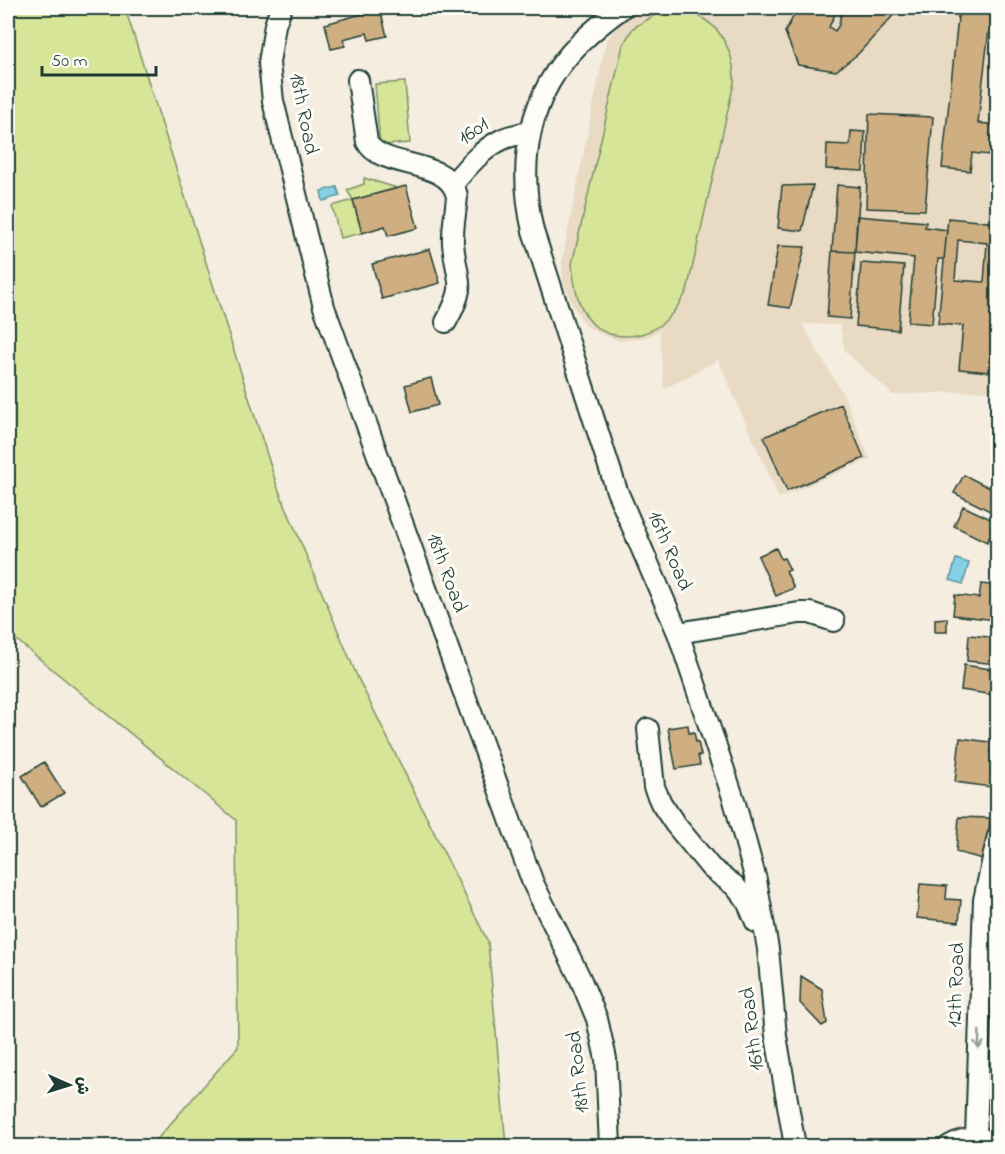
<svg xmlns="http://www.w3.org/2000/svg" width="1005" height="1154" font-family="'Indie Flower','Playpen Sans Arabic',sans-serif">
<style>
.built{fill:#e9dac4}
.green{fill:#d7e599;stroke:#7b9166;stroke-width:1.5}
.water{fill:#86d0e6;stroke:#5d959f;stroke-width:1.5}
.building{fill:#cfaf82;stroke:#1f3d34;stroke-width:1.5;fill-rule:evenodd}
.lines{fill:none;stroke-linecap:round;stroke-linejoin:round}
.minor-casing{stroke:#1f3d34;stroke-width:24}
.minor{stroke:#fdfcf7;stroke-width:20}
.oneway{stroke:#8e9c96}
.labels{text-anchor:middle;dominant-baseline:central;stroke-width:6;stroke-linejoin:round;paint-order:stroke}
.street-label{font-size:21px;fill:#1f3d34;stroke:#fdfcf7}
</style>
<rect width="100%" height="100%" fill="#f4ede0"/>
<filter id="ink" filterUnits="userSpaceOnUse"><feTurbulence type="fractalNoise" baseFrequency=".0167" numOctaves="2"/><feDisplacementMap in="SourceGraphic" scale="12" xChannelSelector="R" yChannelSelector="G"/><feConvolveMatrix kernelMatrix="1 2 1 2 8 2 1 2 1" color-interpolation-filters="sRGB"/></filter>
<g filter="url(#ink)">
<path class="built" d="M649,8H997V390L893,395L845,351L840,325L802,324L844,396L870,459L779,498L718,360L664,389L659,331L646,337L621,341L598,333L585,325L572,304L563,281L562,261L606,41L625,17Z"/>
<path class="green" d="M8,8H125L277,486L357,676L488,942L506,1146H151L238,1047L236,820L8,633Z
M660,12C669,12 680,11 689,13C720,21 735,52 734,83L687,291C681,301 675,312 665,321C645,339 609,343 590,321C577,306 574,283 572,264L623,45L633,28Z
M405,82L410,143L380,145L375,84Z
M364,178L397,188L353,200L362,233L340,238L332,206L353,200L347,190L364,184Z"/>
<path class="water" d="M337,187L340,196L323,201L321,191Z
M956,559L969,563L963,584L950,580Z"/>
<path class="building" d="M798,8H838L829,27L835,31L839,25L842,8H900L858,54L836,71L798,65L785,32Z
M959,8H998V30L989,29L978,123L998,125V156L972,153L970,171L942,168Z
M380,9L387,36L369,40L367,33L343,39L345,46L331,49L325,24Z
M869,114L933,117L925,210L866,208Z
M851,131L865,132L863,171L826,169L827,144L850,145Z
M813,185L802,231L778,228L782,186Z
M837,185L860,187L855,252L832,251Z
M406,186L418,228L388,236L385,226L362,233L353,200Z
M857,216L926,222L925,227L947,230L944,259H938L932,324L908,322L914,258L855,252Z
M948,218L998,223V325L994,324L989,372L959,369L963,326L938,324ZM958,240L987,243L984,282L955,280Z
M778,246L805,247L790,308L768,305Z
M430,249L440,283L382,299L372,264Z
M832,251L855,252L850,319L827,317Z
M861,263L904,266L898,330L856,326Z
M431,378L438,405L412,412L405,385Z
M841,404L864,458L787,491L764,437Z
M964,475L998,492V510L996,514L954,493Z
M963,506L997,522L987,542L954,526Z
M776,548L781,559L784,558L790,570L786,571L794,588L776,596L758,556Z
M981,584L998,586L996,620L953,615L955,595L979,598Z
M947,618V632H935V619Z
M969,635L998,638V664L967,661Z
M964,665L997,670L994,695L961,690Z
M688,725L689,733L694,732L696,742H698L701,755H698L700,765L676,769L668,728Z
M960,738L996,743L993,767H998V788L955,782Z
M44,762L64,793L41,807L22,776Z
M959,817L990,818L987,860L956,852Z
M920,884L947,886L946,899L961,900L959,922L917,918Z
M989,947L998,948V986L986,985Z
M801,976L822,989L827,1023L822,1026L800,1003Z
M998,1045V1119L990,1110Z"/>
<g class="lines">
<defs>
<path id="minor" d="M281,8L275,25L269,63L273,101L324,307L533,883L580,978L597,1019L606,1059L610,1146
M622,8C607,19 593,30 580,43C528,94 517,163 533,231L617,491L678,633L734,800L756,880L768,949L776,1036L795,1146
M358,80L367,142C381,170 449,157 457,196C456,212 452,228 453,244C457,284 468,282 446,322
M453,184C467,167 483,148 503,139C511,135 522,134 531,131
M678,633L799,613H810L834,621
M648,729L654,787L661,803L675,824L711,868L735,886L747,901L756,922
M976,1137L984,900L998,836
M949,1146C966,1136 980,1136 998,1145"/>
</defs>
<use href="#minor" class="minor-casing"/>
<use href="#minor" class="minor"/>
</g>
<defs><path id="oneway-shaft" d="M-6 0H5M1.5-3L5.5 0L1.5 3" fill="none" stroke-width="1.6" stroke-linecap="round" stroke-linejoin="round" transform="scale(1.5)"/></defs>
<use class="oneway" href="#oneway-shaft" transform="translate(979 1040) rotate(92)"/>
</g>
<g class="labels">
<g class="street-label">
<text transform="translate(303 114) rotate(79)">18th Road</text>
<text transform="translate(474 132) rotate(-35)">1601</text>
<text transform="translate(669 551) rotate(67)">16th Road</text>
<text transform="translate(446 573) rotate(70)">18th Road</text>
<text transform="translate(957 985) rotate(-88)">12th Road</text>
<text transform="translate(753 1029) rotate(-97)">16th Road</text>
<text transform="translate(579 1072) rotate(-96)">18th Road</text>
</g>
</g>
<rect width="1005" height="1154" fill="none" stroke="#fdfcf7" stroke-width="30"/>
<rect x="15" y="15" width="975" height="1124" fill="none" stroke="#1f3d34" stroke-width="2" filter="url(#ink)"/>
<g transform="translate(69 1085) rotate(93)" stroke="#fdfcf7" stroke-width="4.5" paint-order="stroke">
<path d="M0-4.5L10 22L0 15L-10 22Z" fill="#1f3d34"/>
<text y="-9" font-size="16" font-weight="bold" text-anchor="middle" fill="#1f3d34">ش</text>
</g>
<path d="M42 66v9h114v-9" fill="none" stroke="#1f3d34" stroke-width="3"/>
<text x="51" y="66" font-size="18" fill="#1f3d34" stroke="#fdfcf7" stroke-width="4.5" paint-order="stroke">50 m</text>
</svg>
